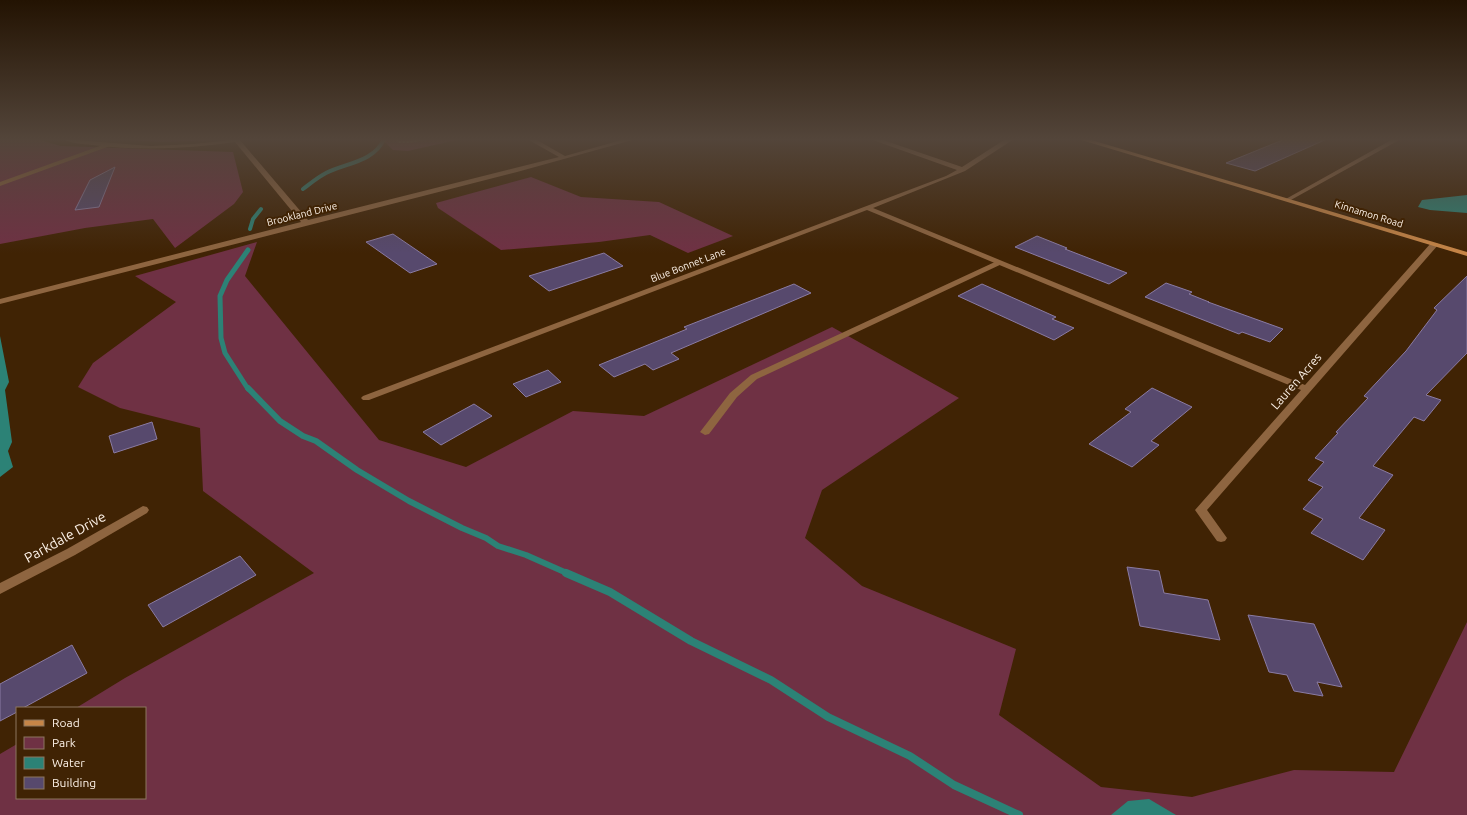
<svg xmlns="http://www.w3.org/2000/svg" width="1467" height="815" font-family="Ubuntu,sans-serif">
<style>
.green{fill:#6f3144}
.water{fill:#2c8276}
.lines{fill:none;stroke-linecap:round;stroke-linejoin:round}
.stream-far3{stroke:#2c8276;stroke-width:4}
.stream-far2{stroke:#2c8276;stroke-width:5}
.stream-far1{stroke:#2c8276;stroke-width:6}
.stream{stroke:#2c8276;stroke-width:8}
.building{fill:#57496d;stroke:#8a7ba3}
.path{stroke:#96816b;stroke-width:1.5;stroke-dasharray:2.5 1.5;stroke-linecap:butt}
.service{fill:#8e6540;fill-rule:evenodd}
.minor{fill:#8e6540;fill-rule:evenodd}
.secondary{fill:#c68547;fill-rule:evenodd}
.labels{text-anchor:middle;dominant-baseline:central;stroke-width:4;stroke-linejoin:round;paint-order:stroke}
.far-street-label{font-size:10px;fill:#fdf2e8;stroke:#402304}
.street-label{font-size:12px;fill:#fdf2e8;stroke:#402304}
.near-street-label{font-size:14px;fill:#fdf2e8;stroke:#402304}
</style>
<rect width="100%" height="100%" fill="#402304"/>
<path class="green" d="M0,139H37L61,146L233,152L243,192L234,204L175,248L153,219L85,228L0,244Z
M106,139H219L220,140L162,142Z
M382,139H461L408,151L393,150Z
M531,177L581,197L659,202L733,236L688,253L650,235L599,242L501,250L438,208L436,203Z
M257,242L245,276L379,440L466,467L573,411L644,416L832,327L959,398L822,490L805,538L862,586L1016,649L999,715L1101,787L1192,797L1294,770L1394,772L1467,622V815H0V754L17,744V798H145V708H76L125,678L314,573L203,491L200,428L120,408L78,387L93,363L176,302L135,276Z"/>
<path class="water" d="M1467,195V213L1430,210L1418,207L1422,200Z
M0,336L9,382L5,390L12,442L8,451L13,467L0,477Z
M1149,799L1176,815H1111L1128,801Z"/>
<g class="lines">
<path class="stream-far3" d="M303,189C311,183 318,177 326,173C346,163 374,162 384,139
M250,229L253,219L261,209"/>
<path class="stream-far2" d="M248,250L227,280L220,296L221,338L225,353L248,389"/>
<path class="stream-far1" d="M248,388L280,421L303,436L316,441L357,470L409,501L462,528L486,538L498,546L526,555L569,574"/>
<path class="stream" d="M566,573L610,592L691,641L771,680L828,717L910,756L954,785L1019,815"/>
</g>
<path class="building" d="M1285,139H1327L1255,171L1226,163Z
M115,167L99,207L75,210L90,180Z
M393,234L437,264L410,273L366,242Z
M1037,236L1067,248L1065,249L1127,273L1109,284L1015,247Z
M604,253L623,266L549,291L529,276Z
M1467,276V353L1426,395L1441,400L1424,421L1414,417L1373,466L1393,475L1359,518L1385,530L1363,560L1311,533L1323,519L1303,509L1323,487L1308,480L1324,462L1315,458L1338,433L1336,432L1368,398L1364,396L1406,351L1437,310L1434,308Z
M1166,283L1192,292L1189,294L1209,302H1208L1283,329L1270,342L1242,332L1239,334L1145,297Z
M794,284L811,293L671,353L679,359L653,370L645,364L614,377L599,365L687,329L684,327Z
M982,284L1056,317L1052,319L1074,328L1054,340L958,296Z
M548,370L561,382L526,397L513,384Z
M1152,388L1192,407L1151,441L1159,445L1132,467L1089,444L1131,412L1125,409Z
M474,404L492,416L441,445L423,432Z
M152,422L157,439L114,453L109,436Z
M240,556L256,575L163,627L148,605Z
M1127,567L1159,571L1164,593L1208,600L1220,640L1140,626Z
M1248,615L1314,624L1342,687L1317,682L1323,696L1294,691L1287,675L1269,672Z
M72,645L87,673L23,708H17V712L0,721V684Z"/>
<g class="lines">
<path class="path" d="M396,139L398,142H410L427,139"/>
<path class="service" d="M108,143L110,144V146L0,186V182Z
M997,261H1000L1004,263L757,379L737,397L709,434L705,435L700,432L730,393L751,375Z"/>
<path class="minor" d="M62,139L151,146L194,144L239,139L308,220L559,157L527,139H535L565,156L625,139H636L517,172L0,304V299L301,222L235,142C188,149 140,151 92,145C83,144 70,143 62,139Z
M870,139H880L962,167L1001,142L1006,139H1014L965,171L873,208L1305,385L1431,243H1437L1438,245L1207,510L1227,538L1225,541L1221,542L1217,541L1195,510L1301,390L867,210L369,400H363L361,398L363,396L946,176L957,170Z
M1393,139H1401L1289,201L1284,200Z
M143,506L147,507L149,510L147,513L75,555L0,594V583L67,549Z"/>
<path class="secondary" d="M1078,139H1088L1467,252V256Z"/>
</g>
<linearGradient id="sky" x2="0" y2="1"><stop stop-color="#231302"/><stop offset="0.55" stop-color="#53453a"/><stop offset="1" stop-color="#53453a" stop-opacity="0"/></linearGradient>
<rect width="1467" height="253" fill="url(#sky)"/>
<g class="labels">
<g class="far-street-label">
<text transform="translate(302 214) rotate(-14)">Brookland Drive</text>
<text transform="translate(1369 214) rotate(17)">Kinnamon Road</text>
<text transform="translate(688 265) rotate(-21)">Blue Bonnet Lane</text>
</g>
<g class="street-label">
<text transform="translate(1296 381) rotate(-49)">Lauren Acres</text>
</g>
<g class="near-street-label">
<text transform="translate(65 537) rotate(-29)">Parkdale Drive</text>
</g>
</g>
<rect x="16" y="707" width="130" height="92" fill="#402304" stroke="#8c765f"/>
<rect x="24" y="720" width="20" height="6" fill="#c68547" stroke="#8c765f"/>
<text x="52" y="727" font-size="12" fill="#fdf2e8">Road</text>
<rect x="24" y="737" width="20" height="12" fill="#6f3144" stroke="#8c765f"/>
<text x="52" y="747" font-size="12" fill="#fdf2e8">Park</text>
<rect x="24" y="757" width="20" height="12" fill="#2c8276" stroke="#8c765f"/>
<text x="52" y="767" font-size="12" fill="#fdf2e8">Water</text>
<rect x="24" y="777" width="20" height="12" fill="#57496d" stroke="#8c765f"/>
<text x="52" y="787" font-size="12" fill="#fdf2e8">Building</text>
</svg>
